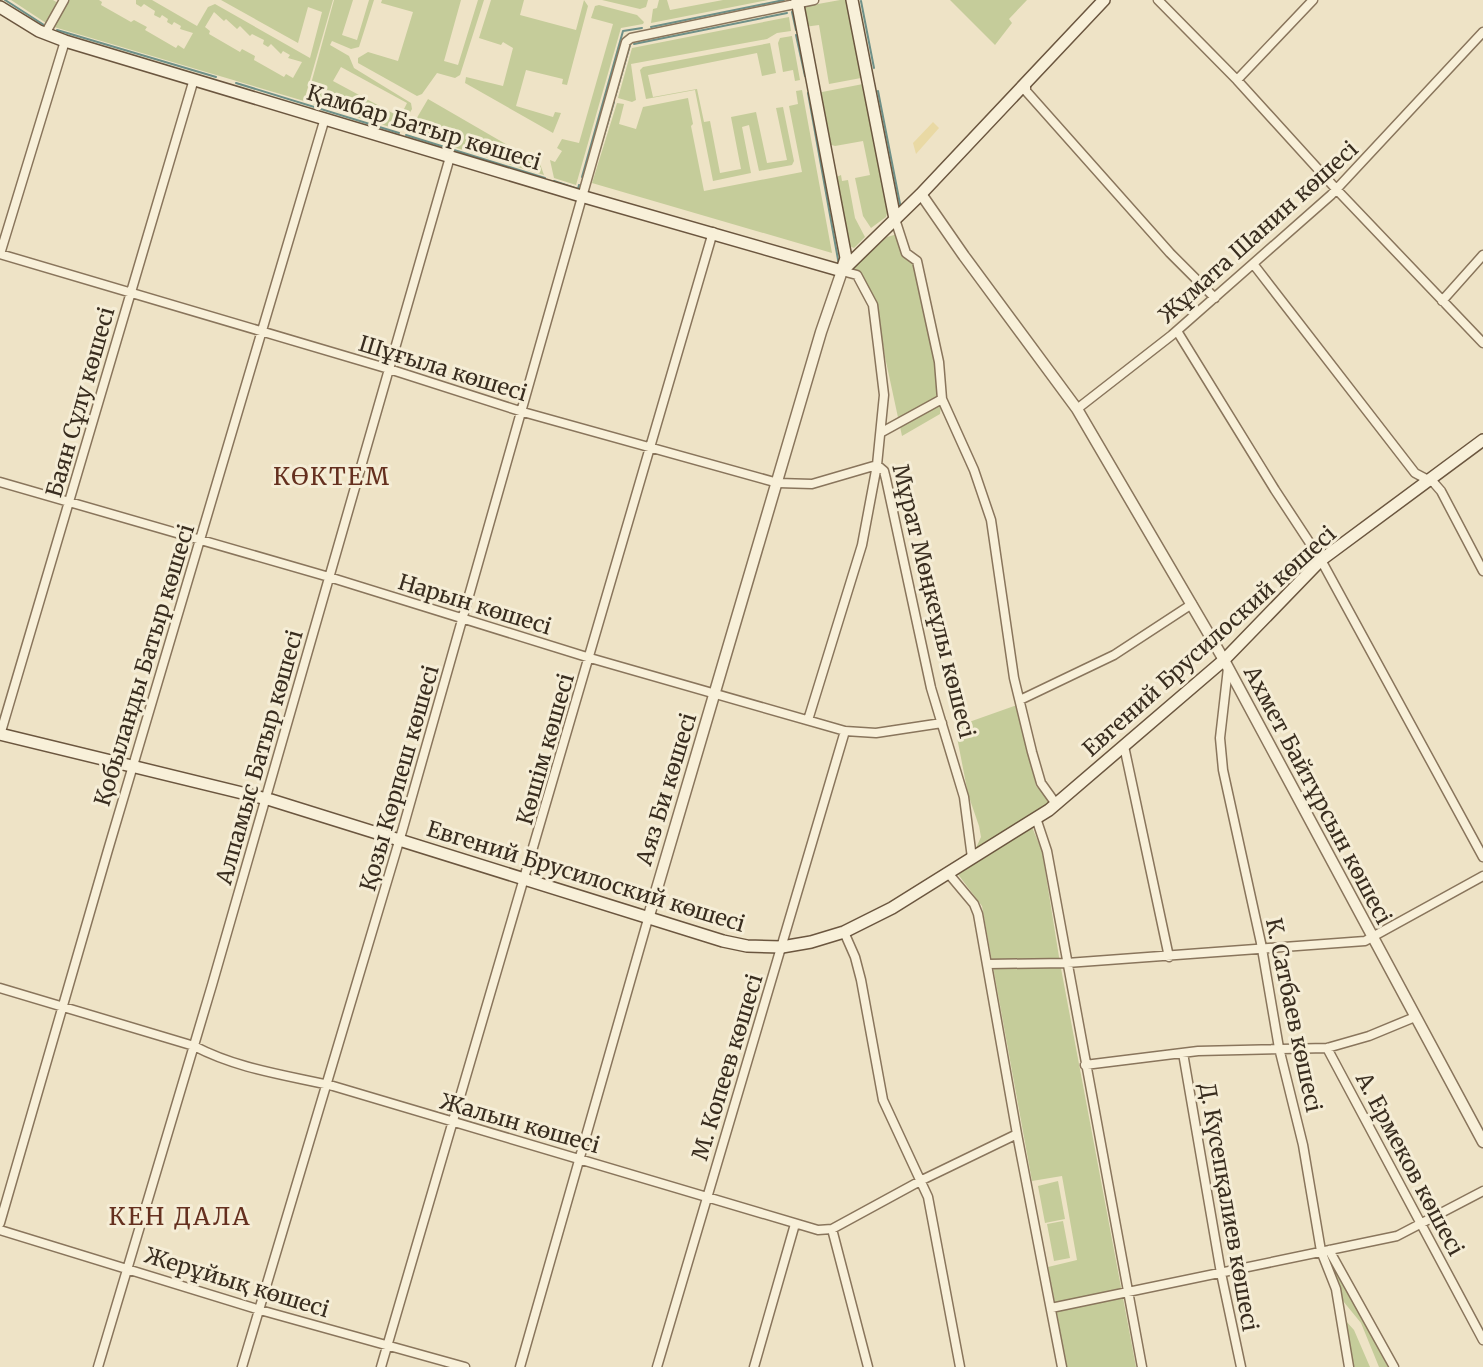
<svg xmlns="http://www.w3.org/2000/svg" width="1483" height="1367" font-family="Merriweather,serif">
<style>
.green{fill:#c5cc9a;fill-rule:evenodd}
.sand{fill:#e9d9a4}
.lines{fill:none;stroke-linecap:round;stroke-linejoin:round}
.stream{stroke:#6e9088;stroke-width:2}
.minor-casing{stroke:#89755c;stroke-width:11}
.tertiary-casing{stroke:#89755c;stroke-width:13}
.secondary-casing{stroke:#6b563f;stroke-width:14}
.minor{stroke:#f8f0d9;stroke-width:8}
.tertiary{stroke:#f8f0d9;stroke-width:10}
.secondary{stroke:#f8f0d9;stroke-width:11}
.labels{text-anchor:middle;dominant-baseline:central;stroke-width:6;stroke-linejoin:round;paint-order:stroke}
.street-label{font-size:22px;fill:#392d1f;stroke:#f5edd6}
.neighbourhood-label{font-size:24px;letter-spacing:2px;fill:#65301f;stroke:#f5edd6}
</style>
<rect width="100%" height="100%" fill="#eee3c6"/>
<path class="green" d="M11,0H53L58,3L46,23Z
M68,0H99L102,2L101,5L131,22L134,20L147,27L145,30L176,48L178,45L184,49L193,33L180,29L181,26L174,22L172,25L167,22L168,19L162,15L160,18L154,15L155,11L144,4L141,7L136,4V0H152L197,26L208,7L215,4L310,58L322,12L308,7L298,43L221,0H333L304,101L54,27ZM214,12L224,21L226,19L237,29L240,26L250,36L252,34L264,40L263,44L268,47L271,44L281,54L283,51L290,55L288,58L302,62L293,78L286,74L284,77L254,60L255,56L242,49L240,52L209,34L210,31L205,27Z
M334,0H353L342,35L357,40L369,0H374L359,47L351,49L332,41L330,45L349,56L354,68L411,103L412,109L400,130L306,102ZM341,67L407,103L400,117L333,81Z
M382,0H461L444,61L458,65L478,0H484L460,75L455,78L437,73L422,94L417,96L358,63V58L368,52L398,61L413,12L381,3Z
M491,0H524L520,15L576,30L584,0L588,6L567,85L562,84L563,79L526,70L516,106L553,117L555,112L561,113L553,133L465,83L466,77L503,86L513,48L503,42L501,45L479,38Z
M602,0H648L646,7L640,9Z
M659,0H667L670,10L723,0H768L651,23L653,9L657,8Z
M840,0H846L848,4L861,78L829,84L819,25L804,27L802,10L807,6Z
M950,0H1027L1009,19L1012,23L995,45Z
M599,5L637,15L644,22L643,24L621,28L576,185L554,178L550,160L555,162L562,151L557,148L562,139L579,143L613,24L591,18L595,6Z
M789,17L791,31L777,33L767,39L631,64L636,100L632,102L618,98L632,48Z
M792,36L800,80L795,81L793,70L783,72L778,43L780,38Z
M770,43L776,73L762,76L757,53L648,75L653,97L697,89L704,122L710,121L720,173L741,169L731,117L756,112L767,163L787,160L776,108L783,107L794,161L792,165L759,171L749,125L742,127L751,173L713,181L695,90L646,99L640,70L643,67Z
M863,84L888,210L886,217L871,228L863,216L855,178L870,175L863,141L835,146L828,144L817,93Z
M802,90L832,253L592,183L617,103L624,104L619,124L636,129L643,107L688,98L693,124L691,126L704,191L802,172L789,106L798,104L796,91Z
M428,99L540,164L544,175L408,133Z
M841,175L842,181L848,180L855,218L865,237L854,248L849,246L834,178Z
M901,233L906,253L917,261L942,399L940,414L902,436L885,357L876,300L860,273L851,270L887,237Z
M1017,705L1036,786L1050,802L975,850L981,837L979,826L968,794L955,727Z
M1032,827L1042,851L1060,963L1136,1367H1067L1048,1267L1077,1260L1062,1176L1032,1181L982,906L957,873Z
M1058,1181L1065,1219L1045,1223L1038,1186Z
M1063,1221L1070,1258L1054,1261L1047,1224Z
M1329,1262L1352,1299L1388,1367H1379L1361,1323L1343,1301Z
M1345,1320L1354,1330L1370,1367H1354Z"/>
<path class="sand" d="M933,122L939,128L916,154L913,143Z"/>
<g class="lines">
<path class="stream" d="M5,0L44,25
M861,1L874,68
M792,12L796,30
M651,27L784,0
M57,30L216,77
M796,35L805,76
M634,44L787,13
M236,83L399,133
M878,91L901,209
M808,93L839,265
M615,97L630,45
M406,135L545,178
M599,152L614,102
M582,177L623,31L642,28
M554,181L578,189L579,185"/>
<defs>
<path id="minor" d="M1158,0L1237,80L1337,190L1483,343
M45,34L64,0
M1237,80L1313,0
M1026,83V91L1170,253L1215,298
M895,219L906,253L917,261L939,362L942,399L974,470L991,520L1014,678L1032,752L1041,783L1056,804
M0,254L389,369L523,412L778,483L812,484L877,465L862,545L808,720
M0,254L65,41
M1254,265L1415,473L1434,483L1441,491L1483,571
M842,271L857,275L873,305L878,345L884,395L877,465L884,471L886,479L931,688L964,797L972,858
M1442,301L1483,255
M1177,331L1275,490L1321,560L1483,857
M1077,409L1172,335L1331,195L1483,32
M882,432L942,399
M0,482L329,577L590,658L845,731L876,733L942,723
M1228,668L1220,738L1223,770L1261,943L1279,1048L1303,1145L1321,1251L1336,1289L1349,1367
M1020,700L1114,655L1192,604
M0,735L194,79
M1124,746L1169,957
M1036,818L1047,851L1142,1367
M948,873L974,904L978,914L1017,1134L1062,1367
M844,932L855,957L861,980L883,1100L928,1197L960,1367
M988,964L1067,963L1365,941L1483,876
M0,988L194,1046C238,1069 285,1075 333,1086L818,1230L832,1229L922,1180L1017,1134
M1327,1048L1483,1340
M1183,1053L1221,1273L1241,1367
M1085,1065L1198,1051L1327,1048L1369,1036L1415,1017
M0,1223L108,850L325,118
M832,1229L868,1367
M0,1230L260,1310L465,1367
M1329,1250L1394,1367
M1051,1308L1397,1236L1483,1191
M98,1367L212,985L450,157
M242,1367L403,828L626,42L631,38L814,0
M381,1367L713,232
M520,1367L648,919
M657,1367L845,731
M754,1367L795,1224"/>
<path id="tertiary" d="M921,194L964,256L1077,409L1224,660L1483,1142
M648,919L821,332L842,271"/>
<path id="secondary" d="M797,0L846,258L842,270
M852,0L895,219
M0,7L39,31L65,41L581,196L842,271
M842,271L921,194L1104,0
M0,734L271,800L723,941L747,946L782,947L811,942L844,932L892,908L1049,810L1224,660L1321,560L1483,440"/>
</defs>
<use href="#minor" class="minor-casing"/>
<use href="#tertiary" class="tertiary-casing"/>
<use href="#secondary" class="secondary-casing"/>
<use href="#minor" class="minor"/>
<use href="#tertiary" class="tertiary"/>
<use href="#secondary" class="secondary"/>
</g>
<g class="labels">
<g class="street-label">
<text transform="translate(424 127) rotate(17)">Қамбар Батыр көшесі</text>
<text transform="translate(1258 232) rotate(-42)">Жұмата Шанин көшесі</text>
<text transform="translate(443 368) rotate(17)">Шұғыла көшесі</text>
<text transform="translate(80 402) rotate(-74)">Баян Сұлу көшесі</text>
<text transform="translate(934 601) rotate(76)">Мұрат Мөңкеұлы көшесі</text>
<text transform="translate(475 604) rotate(17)">Нарын көшесі</text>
<text transform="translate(1209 641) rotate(-42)">Евгений Брусилоский көшесі</text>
<text transform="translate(144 665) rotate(-73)">Қобыланды Батыр көшесі</text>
<text transform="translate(545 749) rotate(-74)">Көшім көшесі</text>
<text transform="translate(259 757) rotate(-74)">Алпамыс Батыр көшесі</text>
<text transform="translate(399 778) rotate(-74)">Қозы Көрпеш көшесі</text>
<text transform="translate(666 789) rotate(-73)">Аяз Би көшесі</text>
<text transform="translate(1318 795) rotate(62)">Ахмет Байтұрсын көшесі</text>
<text transform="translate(586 876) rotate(17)">Евгений Брусилоский көшесі</text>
<text transform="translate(1294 1015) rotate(78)">К. Сатбаев көшесі</text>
<text transform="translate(727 1067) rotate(-73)">М. Копеев көшесі</text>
<text transform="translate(520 1123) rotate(16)">Жалын көшесі</text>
<text transform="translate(1410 1164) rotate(62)">А. Ермеков көшесі</text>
<text transform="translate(1229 1207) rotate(80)">Д. Күсепқалиев көшесі</text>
<text transform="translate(237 1282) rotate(17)">Жерұйық көшесі</text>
</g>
<g class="neighbourhood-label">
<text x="332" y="476">КӨКТЕМ</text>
<text x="180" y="1216">КЕН ДАЛА</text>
</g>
</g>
</svg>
